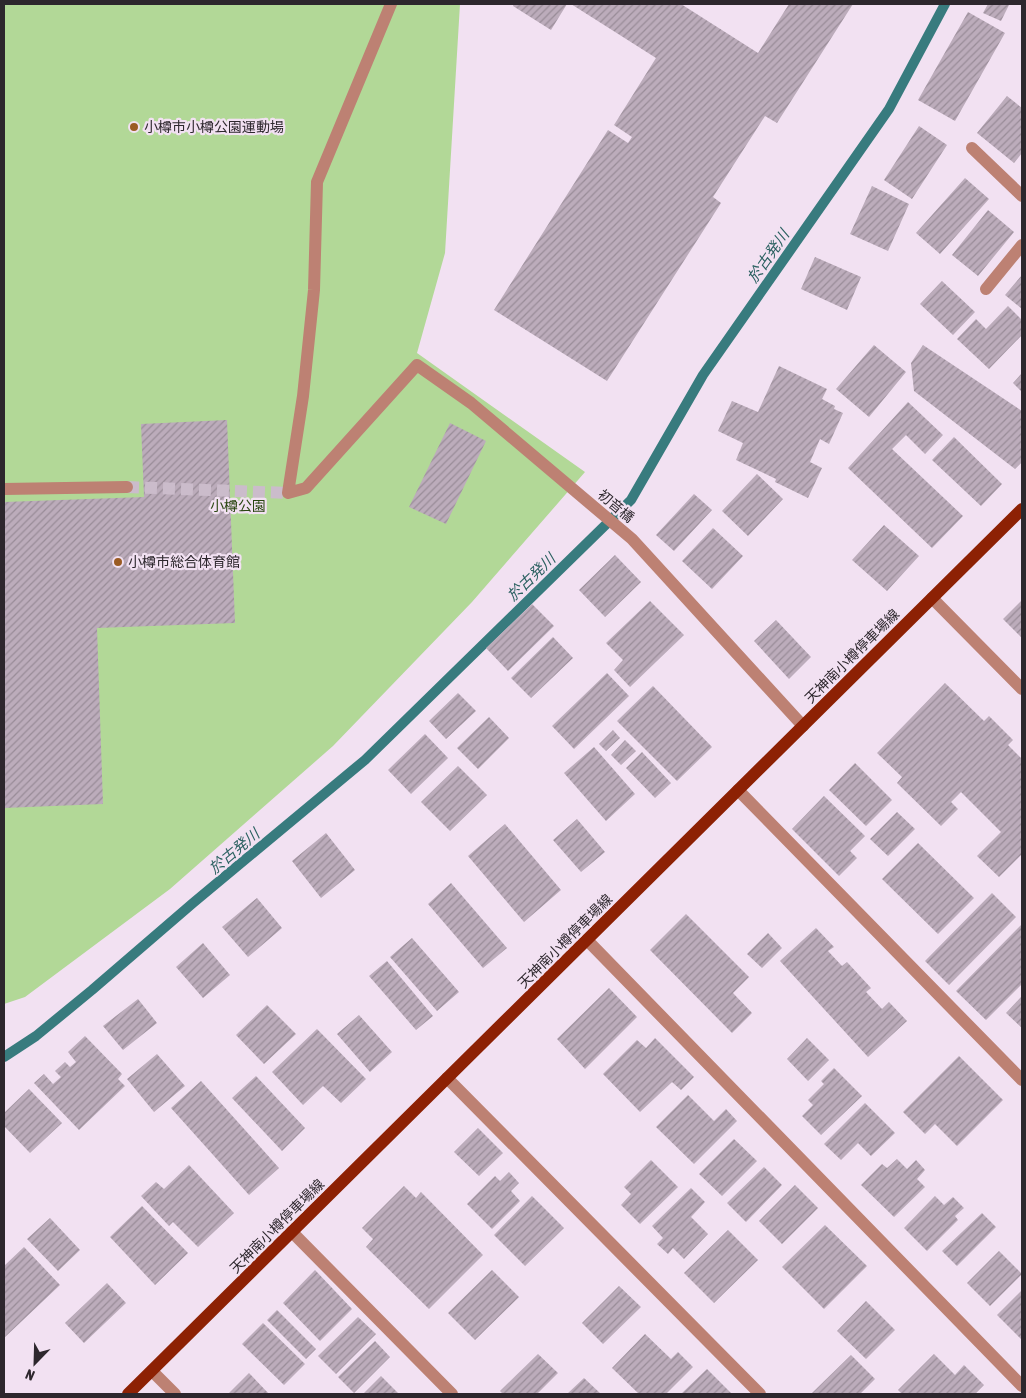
<svg xmlns="http://www.w3.org/2000/svg" width="1026" height="1398" font-family="'Asap Condensed','Noto Sans JP',sans-serif">
<style>
.green{fill:#b2d897}
.lines{fill:none;stroke-linecap:round;stroke-linejoin:round}
.stream{stroke:#387b7e;stroke-width:10}
.building{fill:url(#building-hatch)}
.minor-tunnel{stroke:#cbbccb;stroke-width:12;stroke-dasharray:12 6;stroke-linecap:butt}
.minor{stroke:#bd8173;stroke-width:12}
.major{stroke:#8d2104;stroke-width:12}
.poi-dot{fill:#9a5b23;stroke:#f2e1f2;stroke-width:2}
.labels{text-anchor:middle;dominant-baseline:central;stroke-width:4.5;stroke-linejoin:round;paint-order:stroke}
.poi-label{font-size:14px;fill:#2d272d;stroke:#f2e1f2;text-anchor:start}
.park-label{font-size:14px;fill:#2a4611;stroke:#f2e1f2}
.street-label{font-size:14px;fill:#2d272d;stroke:#f2e1f2}
.water-label{font-size:15px;font-style:italic;fill:#2b6161;stroke:#f2e1f2}
</style>
<defs>
<pattern id="building-hatch" width="6" height="6" patternUnits="userSpaceOnUse" patternTransform="scale(1.25)"><rect width="6" height="6" fill="#bcacbb"/><path d="M-1 1l2-2M0 6l6-6M5 7l2-2" fill="none" stroke="#998c98"/></pattern>
</defs>
<rect width="100%" height="100%" fill="#f2e1f2"/>
<path class="green" d="M4,4H460L445,253L417,353L585,472L472,602L333,746L170,889L25,997L4,1004Z"/>
<g class="lines">
<path class="stream" d="M4,1057L36,1036L92,990L193,903L365,760L631,500L703,375L889,109L945,4"/>
</g>
<path class="building" d="M514,4H567L551,30L513,6Z
M571,4H681L758,53L789,4H853L777,123L765,116L713,197L721,203L607,381L494,310L608,130L628,143L632,137L614,125L656,58Z
M988,4L1009,5L1001,21L983,13Z
M968,12L1005,33L955,121L918,100Z
M1007,96L1022,108V153L1014,163L977,133Z
M919,126L947,145L912,199L884,180Z
M965,178L989,199L940,254L916,233Z
M872,186L909,204L888,251L850,234Z
M988,210L1014,232L978,276L952,255Z
M815,257L861,277L847,310L801,289Z
M1022,275V309L1005,295Z
M942,281L975,312L953,335L920,304Z
M1008,306L1022,320V335L989,369L957,339L976,319L986,329Z
M874,345L906,372L869,417L836,389Z
M923,345L1022,411V462L1015,469L914,391L911,363Z
M779,366L827,389L822,399L835,406L834,409L843,413L829,444L820,439L810,462L822,468L808,498L775,482L776,479L736,460L743,443L718,431L732,401L758,412Z
M1022,373V392L1013,383Z
M908,402L943,435L925,454L906,435L892,449L963,516L932,548L848,468Z
M227,420L235,623L97,628L103,804L4,808V502L144,497L141,424Z
M450,423L486,441L446,524L409,507Z
M954,437L1002,484L981,506L932,460Z
M757,474L783,499L748,536L722,511Z
M694,494L712,510L674,551L656,535Z
M884,525L919,556L887,591L852,560Z
M713,528L743,556L712,589L682,561Z
M615,555L641,582L605,617L579,590Z
M1022,600V638L1003,619Z
M650,601L684,635L630,687L614,670L623,660L606,643Z
M532,604L554,626L508,671L486,648Z
M776,620L811,657L789,679L754,641Z
M553,637L573,658L531,698L511,678Z
M607,673L629,696L574,749L552,726Z
M945,683L984,721L989,716L1013,740L1008,745L1022,759V854L999,877L977,856L1001,832L961,792L951,802L958,809L941,826L897,783L902,777L877,753Z
M653,686L712,747L677,781L617,721Z
M458,693L476,711L446,739L429,721Z
M489,717L509,738L478,769L457,748Z
M613,730L620,738L606,751L599,744Z
M425,734L448,758L411,794L388,770Z
M625,740L636,751L621,765L611,755Z
M594,747L635,794L606,821L564,773Z
M642,752L671,783L655,798L626,768Z
M855,763L892,800L866,826L829,790Z
M458,766L487,795L450,831L421,802Z
M824,796L865,836L850,851L857,858L839,876L792,829Z
M897,812L915,829L888,856L870,839Z
M577,819L605,852L581,872L553,840Z
M505,824L561,890L524,922L468,856Z
M326,833L355,870L321,898L292,861Z
M918,843L974,898L938,934L882,879Z
M451,883L507,948L483,968L428,904Z
M992,893L1016,917L949,985L925,961Z
M257,898L282,928L248,957L222,927Z
M686,914L749,977L733,993L752,1013L732,1033L650,950Z
M1022,924V984L986,1020L956,991Z
M816,928L834,947L828,951L842,966L847,962L871,988L866,992L882,1009L889,1002L907,1021L868,1057L780,961Z
M768,933L782,948L762,968L747,954Z
M412,938L459,992L437,1011L390,957Z
M203,943L230,975L203,998L176,967Z
M387,961L433,1016L416,1030L369,976Z
M609,988L637,1017L585,1069L557,1039Z
M1022,996V1028L1006,1013Z
M138,999L157,1023L123,1050L103,1026Z
M267,1005L296,1034L264,1064L236,1035Z
M359,1015L392,1052L370,1072L337,1034Z
M317,1029L366,1079L341,1103L323,1086L303,1105L272,1072Z
M85,1036L122,1074L118,1079L125,1086L79,1130L34,1083L44,1074L53,1084L61,1077L55,1071L65,1062L70,1067L76,1062L68,1052Z
M655,1038L694,1077L681,1090L672,1082L640,1112L603,1074L637,1040L646,1048Z
M807,1038L829,1060L808,1081L787,1059Z
M157,1054L185,1086L154,1112L127,1079Z
M959,1056L1003,1100L957,1146L935,1124L925,1134L903,1112Z
M834,1068L862,1096L821,1135L802,1116L813,1105L808,1100L824,1084L821,1081Z
M256,1076L305,1128L282,1151L232,1098Z
M201,1081L279,1168L249,1195L171,1108Z
M29,1089L62,1123L30,1153L4,1126V1113Z
M688,1095L714,1121L726,1109L737,1121L694,1164L656,1127Z
M865,1103L895,1133L871,1156L858,1143L841,1160L824,1144Z
M478,1128L503,1153L479,1176L454,1152Z
M734,1139L757,1161L722,1196L699,1174Z
M897,1159L907,1169L916,1160L925,1170L917,1179L925,1187L894,1217L861,1185L882,1164L887,1168Z
M651,1160L678,1187L640,1224L621,1205L631,1194L624,1187Z
M189,1165L234,1213L198,1247L173,1222L169,1226L141,1196L156,1182L164,1189Z
M764,1167L782,1185L746,1222L727,1203Z
M509,1172L519,1183L511,1191L520,1201L492,1229L467,1204L495,1176L500,1181Z
M795,1185L818,1208L782,1244L759,1221Z
M404,1186L416,1198L421,1192L483,1255L429,1309L366,1247L373,1239L362,1228Z
M691,1188L705,1202L691,1217L708,1234L684,1259L673,1248L668,1254L657,1244L663,1238L652,1226Z
M532,1196L564,1228L525,1266L494,1235Z
M935,1196L944,1205L953,1197L964,1208L955,1216L958,1220L927,1251L904,1228Z
M142,1206L188,1253L155,1285L110,1237Z
M982,1213L996,1227L957,1266L942,1251Z
M50,1218L80,1250L58,1271L27,1239Z
M825,1225L867,1266L824,1309L782,1267Z
M728,1230L758,1260L714,1303L684,1273Z
M24,1247L60,1285L4,1338V1266Z
M999,1251L1022,1274L990,1306L967,1283Z
M315,1270L352,1309L320,1341L283,1303Z
M492,1270L519,1297L475,1340L448,1313Z
M107,1283L126,1303L84,1343L65,1323Z
M619,1286L641,1307L603,1344L582,1323Z
M1022,1290V1340L997,1315Z
M866,1301L895,1330L866,1359L837,1331Z
M277,1310L316,1349L306,1359L267,1320Z
M358,1317L376,1334L336,1374L318,1356Z
M263,1323L305,1364L284,1385L242,1344Z
M645,1334L671,1359L678,1352L693,1367L666,1394H639L612,1368Z
M375,1341L390,1357L354,1393L338,1377Z
M538,1354L558,1373L537,1394H503L500,1391Z
M934,1354L955,1375L964,1365L984,1385L975,1394H902L898,1390Z
M851,1355L875,1379L860,1394H811Z
M707,1369L732,1394H681Z
M249,1373L269,1394H228Z
M381,1376L399,1394H363Z
M584,1378L601,1394H567Z"/>
<g class="lines">
<path class="minor-tunnel" d="M127,487L288,493"/>
<path class="minor" d="M391,4L317,182L314,290L303,396L288,493L306,488L417,365L471,403L632,539L803,726
M972,148L1022,196
M986,289L1022,245
M4,489L127,487
M932,598L1022,689
M738,790L1022,1080
M587,940L1022,1386
M447,1078L760,1394
M292,1232L452,1394
M152,1371L175,1394"/>
<path class="major" d="M128,1394L1022,509"/>
</g>
<g class="poi-dot">
<circle cx="134" cy="127" r="5"/>
<circle cx="118" cy="562" r="5"/>
</g>
<g class="labels">
<g class="poi-label">
<text x="144" y="127">小樽市小樽公園運動場</text>
<text x="128" y="562">小樽市総合体育館</text>
</g>
<g class="park-label">
<text x="238" y="506">小樽公園</text>
</g>
<g class="street-label">
<text transform="translate(616 506) rotate(40)">初音橋</text>
<text transform="translate(852 656) rotate(-45)">天神南小樽停車場線</text>
<text transform="translate(565 941) rotate(-45)">天神南小樽停車場線</text>
<text transform="translate(277 1226) rotate(-45)">天神南小樽停車場線</text>
</g>
<g class="water-label">
<text transform="translate(768 256) rotate(-55)">於古発川</text>
<text transform="translate(531 577) rotate(-44)">於古発川</text>
<text transform="translate(234 851) rotate(-40)">於古発川</text>
</g>
</g>
<rect width="1026" height="1398" fill="none" stroke="#2d272d" stroke-width="10"/>
<g transform="translate(35 1363) rotate(203)" stroke="#f2e1f2" stroke-width="4" paint-order="stroke">
<path d="M0-4L9 19L0 12L-9 19Z" fill="#2d272d"/>
<text y="-8" font-size="14" font-weight="bold" text-anchor="middle" fill="#2d272d">N</text>
</g>
</svg>
